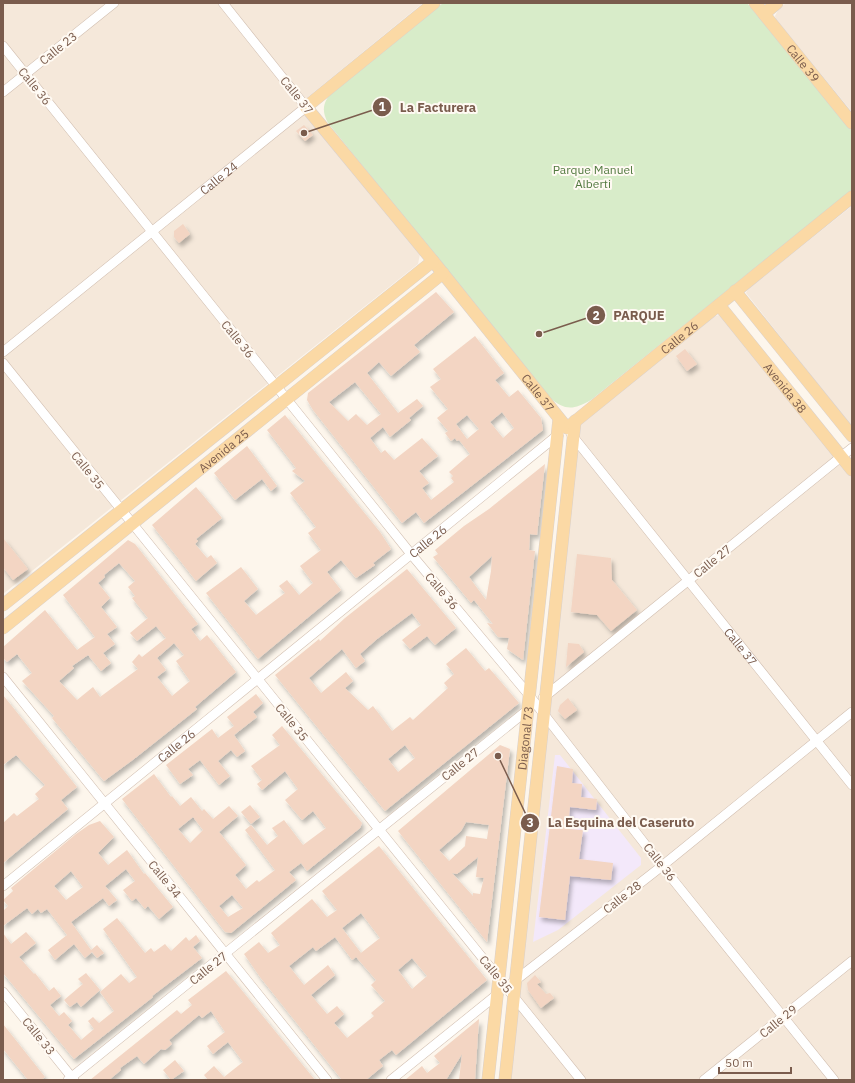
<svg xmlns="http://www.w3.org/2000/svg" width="855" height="1083" font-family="'IBM Plex Sans',sans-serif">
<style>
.residential{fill:#f5e8da}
.education{fill:#f3e8fa}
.green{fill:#d8ecc9}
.building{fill:#f3d5c3;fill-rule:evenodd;filter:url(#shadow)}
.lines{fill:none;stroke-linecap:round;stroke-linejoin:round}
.minor-casing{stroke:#d1beb0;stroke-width:10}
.major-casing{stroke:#dad1cd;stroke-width:13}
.minor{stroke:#fff;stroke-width:9}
.major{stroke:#fbd9a5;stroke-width:12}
.labels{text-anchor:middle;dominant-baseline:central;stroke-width:4;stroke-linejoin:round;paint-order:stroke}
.street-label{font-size:12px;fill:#7a5c4d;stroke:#fffaf3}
.park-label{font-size:12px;fill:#537a41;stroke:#fffaf3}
.leader{fill:none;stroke:#7a5c4d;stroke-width:1.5}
.callout-dot{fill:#7a5c4d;stroke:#fffaf3;stroke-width:1.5}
.mark-label{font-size:12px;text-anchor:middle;font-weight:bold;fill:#fff}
.callout-label{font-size:13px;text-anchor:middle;font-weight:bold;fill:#7a5c4d;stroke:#fffaf3;stroke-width:4;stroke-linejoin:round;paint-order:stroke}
</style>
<defs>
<filter id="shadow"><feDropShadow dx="2.5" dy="4" stdDeviation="2" flood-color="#0004"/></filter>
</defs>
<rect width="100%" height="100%" fill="#fdf6ec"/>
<path class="residential" d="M3,3H423L298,105L420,254L418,264L3,594Z
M786,3H852V112L776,19L775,16L778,10Z
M852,206V427L746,293L748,289Z
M719,315L724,318L852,478V1080H509L580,425L713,317Z"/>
<path class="education" d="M555,755H560L641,858V865L558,930L533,942Z"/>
<path class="green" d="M443,3H747L852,131V190L591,400C573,410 565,411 549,397L328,123C321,110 323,102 333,91Z"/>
<path class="building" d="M304,125L313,135L305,141L296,131Z
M183,224L190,234L179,243L174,237V231Z
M436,292L454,312L414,345L420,352L391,376L379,362L367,373L398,413L417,399L423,406L409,418L411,420L390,437L383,427L370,438L381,453L385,450L394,460L422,438L438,456L419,471L429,483L422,488L431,500L454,482L451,478L453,476L449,472L470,454L459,440L457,441L455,438L451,441L445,433L448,431L437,418L448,409L430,387L441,379L433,369L475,336L504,373L495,380L509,397L518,390L541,418L543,430L424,523L416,512L402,523L313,410L307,400L308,393ZM355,382L381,414L367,425L356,414L348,421L329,402ZM502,412L514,428L503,438L490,422ZM467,415L479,429L467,439L456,424Z
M685,349L697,364L687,371L676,356Z
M285,415L380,532L391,549L373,563L375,565L356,578L341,560L327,572L341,590L258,659L206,593L241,567L258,589L244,601L256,615L285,593L279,586L287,580L299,595L313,583L300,566L321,550L308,533L316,527L290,493L305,481L292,471L296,468L267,430Z
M247,446L277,486L271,491L262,479L235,500L214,473Z
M545,464L537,535L530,534L529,550L535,551L523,660L507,649L509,638L498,637L487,623L493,624L474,600L471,603L433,557L438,554L435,550L464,526L489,509ZM492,556L491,571L486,600L469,577Z
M196,487L222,518L196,539L198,541L195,544L207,558L211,555L217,563L196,581L152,525Z
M3,538L28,569L13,580L3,567Z
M128,540L135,544L198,624L191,629L200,641L207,635L236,672L195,707L197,709L134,759L104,781L52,718L54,716L22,681L32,673L17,654L7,662L3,658V647L45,610L77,650L95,637L63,595ZM119,563L135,581L128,587L135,596L132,598L148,618L130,633L137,641L156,626L166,638L142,657L139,654L132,662L138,669L100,697L93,687L77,700L59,681L74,668L72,666L88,655L101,671L111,663L103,653L115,644L107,634L117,627L101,607L110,598L98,583L105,577L104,575ZM174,643L184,655L176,661L190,681L172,696L157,677L166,670L157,658Z
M577,554L611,558L612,580L637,610L611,631L597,615L571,612Z
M407,569L456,628L435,645L427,636L410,649L402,640L421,625L412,613L377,639L360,654L365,661L356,668L342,649L334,656L309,678L321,693L346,672L353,681L345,688L368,710L373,706L392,731L410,717L413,720L448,688L444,683L454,674L446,664L466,648L485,671L489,668L519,703L385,811L275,675L319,639L320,641L345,618ZM405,745L415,758L398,772L388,759Z
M568,643L579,644L584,652L566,667Z
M256,694L263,703L253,712L257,717L234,735L245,751L237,757L231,750L218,761L230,776L219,785L200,760L188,769L193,775L180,784L166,765L212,729L218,738L234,726L227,717Z
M3,695L77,787L61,800L68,809L3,863V823L14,813L17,816L39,799L35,794L45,785L16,755L3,765Z
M568,698L577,710L565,719L558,711L560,705Z
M282,726L362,823L360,828L307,871L301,863L289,872L296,880L231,933L225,932L122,799L154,774L171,797L172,796L180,806L191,797L202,811L204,809L213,819L229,806L238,816L219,832L246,865L235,875L246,889L257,880L259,882L275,870L245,830L251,825L267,845L278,836L272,828L284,820L303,845L326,828L313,811L302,820L285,800L298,789L285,771L262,790L257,784L262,780L251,766L280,745L272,735ZM193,817L203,830L190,843L178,829ZM232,895L243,908L228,917L219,906Z
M500,745L510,749L487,942L398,831ZM466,822L489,825L487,839L466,836L465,846L449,861L439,850L461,831ZM478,857L476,877L484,878L480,894L473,893V896L452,873L457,874Z
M557,766L573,769L572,783L582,784L581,797L597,799L596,810L570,807L568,829L583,830L579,859L613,863L611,880L570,876L565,920L539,917Z
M250,805L260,817L251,824L241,812Z
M100,821L114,837L98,853L108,865L127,850L144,874L145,873L173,907L159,919L148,906L145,909L136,898L132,901L123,890L135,881L126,869L105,886L117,900L109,906L103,898L71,922L91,950L97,945L104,953L97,958L92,952L85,958L74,944L55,960L48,950L67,935L47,909L41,913L38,909L32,914L27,908L3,926V911L8,906L3,900L13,891L11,888L76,834L89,825ZM71,871L83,887L66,900L54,886Z
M379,846L487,980L396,1055L392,1050L379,1060L383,1066L366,1080H342L260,977L244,954L259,942L268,953L280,945L271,933L312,899L327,917L337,910L322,891ZM361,913L380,938L357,956L361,953L342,928ZM335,937L352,960L356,957L376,980L371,985L385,1001L371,1013L374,1016L347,1038L334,1023L344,1014L337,1006L327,1014L311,995L335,975L328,965L304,985L289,966L313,947L316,951ZM412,958L427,976L412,989L398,970Z
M117,918L145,953L151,948L154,952L165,944L171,951L186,937L189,941L196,935L200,941L193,947L202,958L152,996L153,997L74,1059L3,973V933L11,944L26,932L36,943L19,957L34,974L35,973L49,991L54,987L61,996L50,1005L59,1016L64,1012L72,1021L68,1025L81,1040L94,1029L88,1021L93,1017L99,1023L114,1011L100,992L121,974L129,983L137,977L103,929Z
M226,971L315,1080H208L204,1075L214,1066L224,1077L243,1062L228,1042L213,1054L207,1046L225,1032L211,1011L202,1018L199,1015L169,1040L172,1044L165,1050L161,1049L144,1064L137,1056L120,1068L121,1070L109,1080H90L177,1010L181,1014L192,1005L188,1000Z
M86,973L100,990L81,1007L77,1002L70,1007L64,1000L83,984L78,979Z
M535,975L541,982L537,984L546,994L550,993L554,998L541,1008L528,990L527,983Z
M479,1019L475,1080H459L462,1054L446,1080H405L422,1066L427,1073L440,1063L434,1056Z
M3,1024L45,1077L41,1080H28L3,1049Z
M175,1060L184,1071L171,1080L163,1070Z"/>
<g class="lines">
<defs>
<g id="minor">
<path d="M3,46L411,554L529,695L662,866L834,1080"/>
<path d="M3,92L114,3"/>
<path id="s1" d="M3,352L306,107L223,3"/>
<path d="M3,363L581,1080"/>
<path id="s2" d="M571,434L852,785"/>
<path d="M3,677L327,1080"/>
<path d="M543,698L852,448"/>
<path id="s3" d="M3,886L559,434"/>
<path d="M512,983L662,866L852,712"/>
<path d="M3,992L74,1080"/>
<path d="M68,1080L530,708"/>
<path d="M391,1080L499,993"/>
<path d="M704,1080L852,961"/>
</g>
<g id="major">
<path id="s4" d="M434,3L306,107L433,261L567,428L852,197"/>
<path id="s5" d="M755,3L852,123"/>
<path d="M764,14L777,3"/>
<path d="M735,291L852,436"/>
<path id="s6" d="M719,305L852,470"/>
<path d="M3,605L433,261"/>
<path id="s7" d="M3,628L443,273"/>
<path id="s8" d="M488,1080L559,419"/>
<path d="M505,1080L575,421"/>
</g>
</defs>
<use href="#minor" class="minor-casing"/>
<use href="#major" class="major-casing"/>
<use href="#minor" class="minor"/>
<use href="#major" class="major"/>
</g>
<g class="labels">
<g class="street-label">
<text transform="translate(58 48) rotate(-39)">Calle 23</text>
<text stroke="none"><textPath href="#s5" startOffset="77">Calle 39</textPath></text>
<text transform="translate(35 86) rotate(51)">Calle 36</text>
<text transform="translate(297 95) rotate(51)">Calle 37</text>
<text stroke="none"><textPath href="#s1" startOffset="277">Calle 24</textPath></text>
<text stroke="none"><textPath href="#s4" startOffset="723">Calle 26</textPath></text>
<text transform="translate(238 339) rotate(51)">Calle 36</text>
<text stroke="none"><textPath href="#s6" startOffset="106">Avenida 38</textPath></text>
<text stroke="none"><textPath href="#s4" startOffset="533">Calle 37</textPath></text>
<text stroke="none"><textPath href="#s7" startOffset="283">Avenida 25</textPath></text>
<text transform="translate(88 470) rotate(51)">Calle 35</text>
<text stroke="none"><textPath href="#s3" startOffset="547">Calle 26</textPath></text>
<text transform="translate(712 561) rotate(-39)">Calle 27</text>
<text transform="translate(442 591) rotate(50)">Calle 36</text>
<text stroke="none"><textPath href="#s2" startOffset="272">Calle 37</textPath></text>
<text transform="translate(292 722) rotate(51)">Calle 35</text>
<text stroke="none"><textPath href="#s8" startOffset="344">Diagonal 73</textPath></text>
<text stroke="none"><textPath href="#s3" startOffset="223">Calle 26</textPath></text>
<text transform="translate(460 764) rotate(-39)">Calle 27</text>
<text transform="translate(660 862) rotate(52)">Calle 36</text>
<text transform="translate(165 879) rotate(51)">Calle 34</text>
<text transform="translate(622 897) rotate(-38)">Calle 28</text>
<text transform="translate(208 968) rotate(-39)">Calle 27</text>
<text transform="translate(496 974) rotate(51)">Calle 35</text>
<text transform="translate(778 1021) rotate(-39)">Calle 29</text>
<text transform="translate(39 1036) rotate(51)">Calle 33</text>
</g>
<g class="park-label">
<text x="593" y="169">Parque Manuel<tspan x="593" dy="14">Alberti</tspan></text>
</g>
</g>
<path class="leader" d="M304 133L382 107M539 334L596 315M498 756L530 823"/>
<g class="callout-dot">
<circle cx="304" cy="133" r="4"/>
<circle cx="539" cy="334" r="4"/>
<circle cx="498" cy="756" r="4"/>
<circle cx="382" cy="107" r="10"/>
<circle cx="596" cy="315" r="10"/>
<circle cx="530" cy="823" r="10"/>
</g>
<g class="mark-label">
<text x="382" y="111">1</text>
<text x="596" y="320">2</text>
<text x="530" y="827">3</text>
</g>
<g class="callout-label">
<text x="438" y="112">La Facturera</text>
<text x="639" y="320">PARQUE</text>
<text x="621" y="827">La Esquina del Caseruto</text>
</g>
<rect width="855" height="1083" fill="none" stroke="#7a5c4d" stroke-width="8"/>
<path d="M719 1067v6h72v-6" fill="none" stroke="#7a5c4d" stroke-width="2"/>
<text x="725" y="1067" font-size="12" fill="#7a5c4d" stroke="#fffaf3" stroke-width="3" paint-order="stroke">50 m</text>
</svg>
